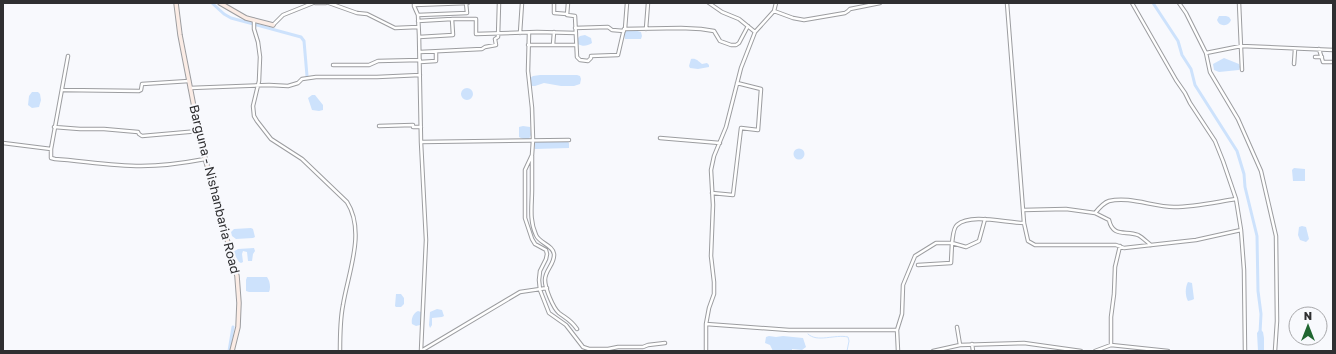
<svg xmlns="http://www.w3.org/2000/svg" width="1336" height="354" font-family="'Golos Text',sans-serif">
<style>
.water{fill:#cde2fc}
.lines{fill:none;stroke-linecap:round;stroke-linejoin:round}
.stream{stroke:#cde2fc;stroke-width:1}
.canal{stroke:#cde2fc;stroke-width:3}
.street-casing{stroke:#9c9da0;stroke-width:4.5}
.secondary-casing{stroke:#9c9da0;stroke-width:5.5}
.street{stroke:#fff;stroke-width:2.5}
.secondary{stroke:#fbece5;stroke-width:3.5}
.labels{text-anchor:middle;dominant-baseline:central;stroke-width:4;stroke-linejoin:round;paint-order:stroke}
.street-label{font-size:13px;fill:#2f2f31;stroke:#f8f9fd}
</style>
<rect width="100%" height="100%" fill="#f8f9fd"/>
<path class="water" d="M1219,16H1226L1229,17L1231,20L1230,22C1226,27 1219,26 1217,20Z
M634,30L641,32L642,36L641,39H625L624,34L626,31Z
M585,35L591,38L592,43C587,46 583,47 578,44V38L580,36Z
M1224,58L1239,64L1240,67L1239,70L1219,72L1214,70L1213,64Z
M691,59C696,58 698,61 702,64L707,63L709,65V67L698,69L690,68L689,66Z
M540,75H577L580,76L581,79L580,84L574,86H561L544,83L535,86H531L530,78L533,76Z
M461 94a6 6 0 1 1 12 0a6 6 0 1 1-12 0Z
M32,92H38L40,94L41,100L39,107L32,108L28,105L29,96Z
M312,95H315L323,105V110L319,111L312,110L308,98Z
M523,126L530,127L531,135L529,139L525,140L519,137V127Z
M536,141H567L569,143V148L535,149V142Z
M793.5 154a5.5 5.5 0 1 1 11 0a5.5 5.5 0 1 1-11 0Z
M1294,168L1305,169V181H1293L1292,170Z
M1302,226L1306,227L1309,239L1306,242L1300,240L1298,235L1299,227Z
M251,228L253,229L255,237L253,238L236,239L232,236L231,232L234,229Z
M254,248L255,251L253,254L252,261H248L247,252L243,251L242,254L243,262L241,263L239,262L233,252L238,249Z
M247,277H267C270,281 271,288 269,292H249L246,291V280Z
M1188,282L1192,283L1194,299L1192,300L1188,301C1185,296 1185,287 1188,282Z
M396,294H401L404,298V304L401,307H396L395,306Z
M437,309L442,310L444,316L442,317L432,318V325L430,328L429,325L430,312Z
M418,311L421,312L420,325L416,326L412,324C411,319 413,313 418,311Z
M1260,329L1263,332L1264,338V351H1258L1257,333Z
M769,336L776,337L783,336L803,338L806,347L802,350L792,349V351H773L770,345L765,343L766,337Z"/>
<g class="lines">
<path class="stream" d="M808,334C817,343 835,334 848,337L849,341L847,351"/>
<path class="canal" d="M212,3L224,14L231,18L301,37L304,41L307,76
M1153,3L1178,41L1182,55L1191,69L1195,85L1237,151L1244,174L1245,187L1257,236L1258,291L1261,314L1260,333
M229,351L233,327"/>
<defs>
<path id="street" d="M315,3H326
M329,3L357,13L367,14L395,28L418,27
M414,3V6L418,15L419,35L421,142L426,240L421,351
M554,3V13L567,14
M568,3L567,15L575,16L577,57L580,60L588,61L591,58V56L618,55L624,29L681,28L701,29L714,31L720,41L731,45H736L739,43L748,26
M709,3L722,12L739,19L755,32
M1007,3L1024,223L1028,241L1035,245H1116L1124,248L1196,240L1241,230
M1132,3L1176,80L1185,93L1190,103L1215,141L1223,161L1236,199L1241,230L1244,270L1245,351
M1179,3L1186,13L1206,53L1210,72L1238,119L1261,171L1276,236L1277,321L1275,351
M1239,3L1242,70
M414,5L468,3
M774,11L793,18L804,20L845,13L848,11L850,9L880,3
M418,15L467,13L466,3
M254,20V29L258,42L260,57L259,81L253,106L254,116L257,121L271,139L302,159L347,202C366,232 348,273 343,305C340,320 340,336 340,351
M418,21L452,19
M273,25L283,15L313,3
M575,28L608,27L612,30L624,31
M625,29L627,3
M646,29L648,3
M554,32L553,45H576
M520,33L522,3
M529,33L528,71L532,108L533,140L532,155L525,170V218L532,239L535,244L546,250L547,254L546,259L540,271L539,280L540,290L549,313L566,325L583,347L589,349H608L618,347H643L648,345L665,343
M419,37L453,35L452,19H476V34L537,32L576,33
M528,45H553
M1319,49L1323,62H1333
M420,52L482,49L485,47L496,45L495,39L498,37L499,3
M1206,53L1241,46L1333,50
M1315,57H1322
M420,62L436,61V52
M1294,64L1295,49
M333,65H369L378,61L420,60
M190,88L269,85L288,86L298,83L302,79L316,77H377L420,75
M63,90L139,91L141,90L142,84L189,81
M379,126L413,125V127H421
M54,127L80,129H104L138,132L139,134L142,136L199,131
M660,138L720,143
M421,142L569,140
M3,143L51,149V158L55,159C83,161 112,166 141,166C162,166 184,163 205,159
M51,149L68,56
M532,156C532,168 532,179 532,190C532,205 529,220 536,235C539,243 553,245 554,254C555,264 545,270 545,280C545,288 553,308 559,313C567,319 571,320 577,329
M712,193L733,195L741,128L758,130L761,89L737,83
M1023,210L1066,209L1095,213L1109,220C1113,238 1126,230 1138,235C1142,237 1147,242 1151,245
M1095,213C1099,208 1103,203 1109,201C1130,196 1153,207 1174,207C1195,207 1216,202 1236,199
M918,265L951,263L952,243L966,247L979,241L985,219
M706,324L789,330H897
M957,327L960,345
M972,344L973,351
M1111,345V317L1114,294L1115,267L1120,246
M421,351L520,292L547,288
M706,351V324L709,308L714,294V282L711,256L713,205L711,170L714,156L726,127L741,68L755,32L774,11L776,3
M898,351L897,330L902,314L903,285L915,256L936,243H952C953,237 953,228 957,225C971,213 1006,223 1024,223
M933,351L960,345L1024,343L1081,351
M1095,351L1111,345L1168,351"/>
<path id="secondary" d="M176,3L180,35L201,143L237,276L239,303L238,327L232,351
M220,3L246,18L273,25"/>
</defs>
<use href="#street" class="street-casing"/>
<use href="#secondary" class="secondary-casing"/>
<use href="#street" class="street"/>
<use href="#secondary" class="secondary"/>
</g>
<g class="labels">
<g class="street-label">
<text transform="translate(215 189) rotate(76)">Barguna - Nishanbaria Road</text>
</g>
</g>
<rect width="1336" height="354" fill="none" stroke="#2f2f31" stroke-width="8"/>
<g transform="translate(1308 326)"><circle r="19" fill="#f8f9fd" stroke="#a8a8ab"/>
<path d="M0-3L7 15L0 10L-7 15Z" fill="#206631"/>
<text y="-6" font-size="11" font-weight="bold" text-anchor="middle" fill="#2f2f31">N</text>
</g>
</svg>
